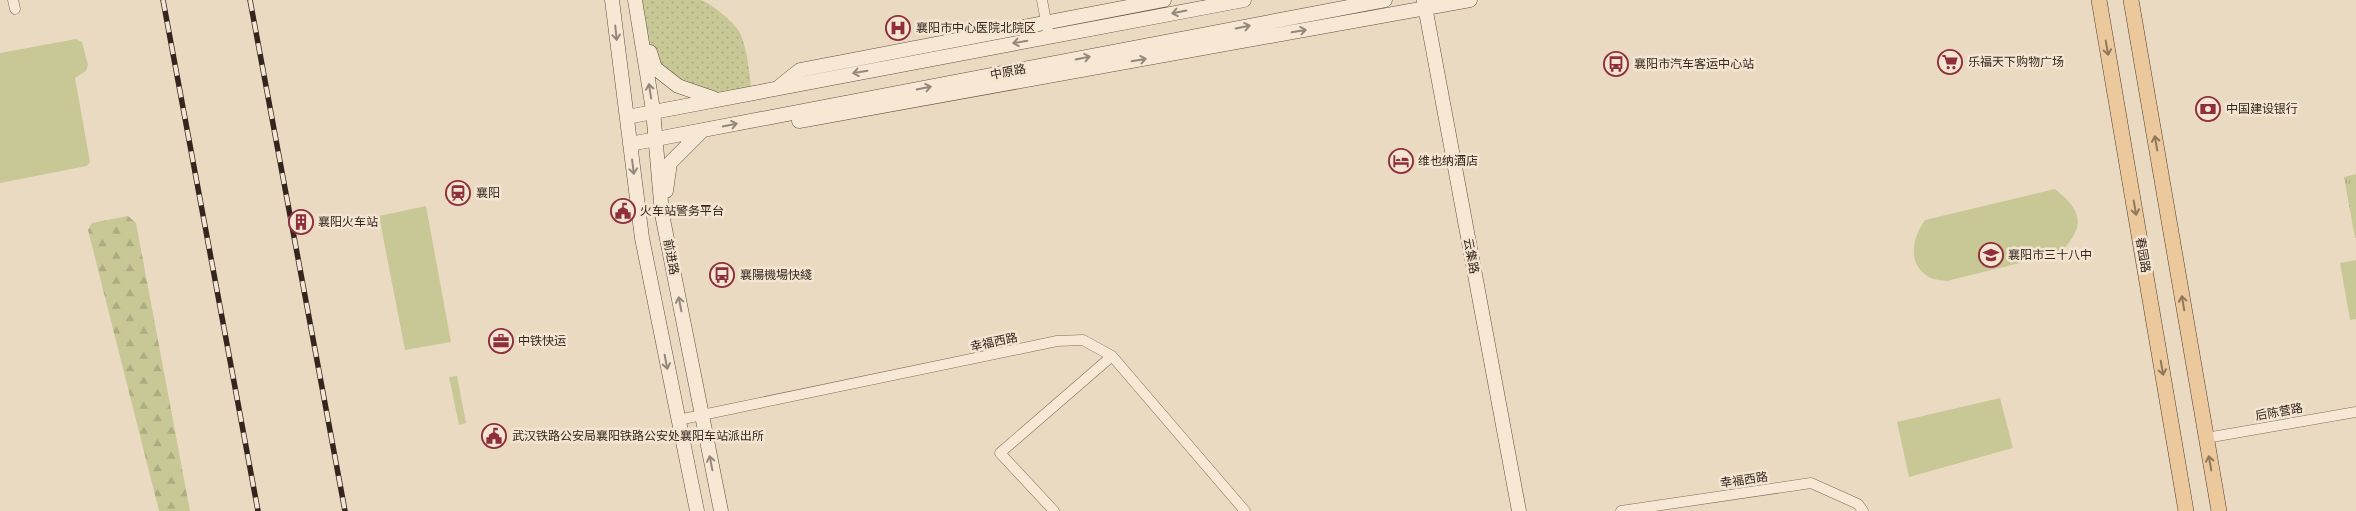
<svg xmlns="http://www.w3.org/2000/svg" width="2356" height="511" font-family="Bitter,'Noto Sans SC',serif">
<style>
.grass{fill:#c8c897}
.forest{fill:url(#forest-firs)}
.park{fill:url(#park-tufts)}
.garden{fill:url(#garden-dots)}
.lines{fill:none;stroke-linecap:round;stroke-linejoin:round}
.street-casing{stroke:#836b5b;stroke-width:11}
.secondary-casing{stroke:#654d3e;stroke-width:15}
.primary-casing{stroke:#513b2f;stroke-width:16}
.street{stroke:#f6e8d5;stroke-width:10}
.secondary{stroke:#f6e8d5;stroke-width:14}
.primary{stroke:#ecc99c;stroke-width:15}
.rail-casing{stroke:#34261e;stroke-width:5.5}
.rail{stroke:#f3e5d1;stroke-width:4;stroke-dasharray:11;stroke-linecap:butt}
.oneway{stroke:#95877a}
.oneway2{stroke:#90785d}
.labels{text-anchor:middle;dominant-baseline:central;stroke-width:5;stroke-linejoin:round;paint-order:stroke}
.poi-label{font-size:12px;fill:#34261e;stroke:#f3e5d1;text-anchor:start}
.street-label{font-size:12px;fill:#34261e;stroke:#f3e5d1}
</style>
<defs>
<pattern id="forest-firs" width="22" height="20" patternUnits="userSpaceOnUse" patternTransform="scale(1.25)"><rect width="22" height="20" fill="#c8c897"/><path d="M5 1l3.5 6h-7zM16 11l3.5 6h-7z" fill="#acac82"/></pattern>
<pattern id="park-tufts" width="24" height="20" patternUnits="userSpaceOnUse" patternTransform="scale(1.25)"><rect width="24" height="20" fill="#c8c897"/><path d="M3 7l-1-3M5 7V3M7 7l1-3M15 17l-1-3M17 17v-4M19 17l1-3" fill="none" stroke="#acac82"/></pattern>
<pattern id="garden-dots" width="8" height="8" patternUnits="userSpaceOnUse" patternTransform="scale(1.25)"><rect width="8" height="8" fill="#c8c897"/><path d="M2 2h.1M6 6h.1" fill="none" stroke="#acac82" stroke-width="1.8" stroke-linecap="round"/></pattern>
</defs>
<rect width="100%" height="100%" fill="#ebdac2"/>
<path class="grass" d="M76,39L82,42L88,65L86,71L75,78L90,162L87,166L0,183V53Z
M2055,189C2084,212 2085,227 2060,253L1947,281C1942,280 1935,280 1931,278C1906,266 1912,238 1925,220Z
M426,206L451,342L405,350L379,216Z
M2356,260V319L2350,320L2340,263Z
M457,376L466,423L459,425L449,377Z
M2000,398L2013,448L1909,477L1897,422Z"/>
<path class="forest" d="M128,216L136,223L190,511H159L88,230L92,223Z"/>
<path class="park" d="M2356,174V238H2355L2344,177Z"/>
<path class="garden" d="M635,0H701C712,4 734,22 740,33C748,50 749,74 752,92L716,99L655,68Z"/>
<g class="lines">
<defs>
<path id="street" d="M13,0L15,9
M1042,0L1049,37
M678,420L1057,341L1083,340L1112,356L1245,511
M2206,438L2356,412
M1054,511L1000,453L1112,356
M1621,511L1811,483L1858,504L1863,511"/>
<path id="secondary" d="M612,0L642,238L697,511
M635,0L653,110L662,214L721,511
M1424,1L1519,511
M650,52L655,68L678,86L713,98
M780,86L800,70L1164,0
M627,117L1244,0
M799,121L1470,0
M630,144L1385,0
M666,191L670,163L702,131"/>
<path id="primary" d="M2099,0L2186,511
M2131,0L2219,511"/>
</defs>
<use href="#street" class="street-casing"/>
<use href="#secondary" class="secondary-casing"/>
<use href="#primary" class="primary-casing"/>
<use href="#street" class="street"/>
<use href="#secondary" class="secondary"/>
<use href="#primary" class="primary"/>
<defs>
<path id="rail" d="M163,0L258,511
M250,0L345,511"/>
</defs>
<use href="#rail" class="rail-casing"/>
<use href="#rail" class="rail"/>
</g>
<defs><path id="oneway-shaft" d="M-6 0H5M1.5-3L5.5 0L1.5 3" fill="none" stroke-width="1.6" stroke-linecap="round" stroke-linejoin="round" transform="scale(1.25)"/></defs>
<g class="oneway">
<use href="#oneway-shaft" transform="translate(1179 12) rotate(169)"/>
<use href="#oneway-shaft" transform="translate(1243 27) rotate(-11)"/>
<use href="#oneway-shaft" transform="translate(1299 31) rotate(-10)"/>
<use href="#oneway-shaft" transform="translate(616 33) rotate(84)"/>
<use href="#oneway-shaft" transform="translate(1020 42) rotate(170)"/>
<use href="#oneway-shaft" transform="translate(1083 58) rotate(-11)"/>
<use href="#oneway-shaft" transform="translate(1139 60) rotate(-10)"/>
<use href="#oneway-shaft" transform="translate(860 72) rotate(170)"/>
<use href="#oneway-shaft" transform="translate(924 88) rotate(-11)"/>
<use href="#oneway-shaft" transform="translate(650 91) rotate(-99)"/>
<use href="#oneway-shaft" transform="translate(730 125) rotate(-11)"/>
<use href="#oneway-shaft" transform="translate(633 167) rotate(83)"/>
<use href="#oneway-shaft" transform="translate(680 304) rotate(-101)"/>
<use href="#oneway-shaft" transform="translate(666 362) rotate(79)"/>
<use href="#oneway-shaft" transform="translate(711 463) rotate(-101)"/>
</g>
<g class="oneway2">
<use href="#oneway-shaft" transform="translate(2107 48) rotate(80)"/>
<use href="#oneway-shaft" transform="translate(2156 143) rotate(-100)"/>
<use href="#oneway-shaft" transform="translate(2135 208) rotate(80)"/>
<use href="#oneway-shaft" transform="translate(2183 303) rotate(-100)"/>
<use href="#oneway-shaft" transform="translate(2162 368) rotate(80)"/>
<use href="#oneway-shaft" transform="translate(2210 463) rotate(-100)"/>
</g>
<defs>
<symbol id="hospital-ring" viewBox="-11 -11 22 22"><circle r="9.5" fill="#f3e5d1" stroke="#8e2f3b" stroke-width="1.5"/><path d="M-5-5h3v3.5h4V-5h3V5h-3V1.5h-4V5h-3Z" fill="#8e2f3b"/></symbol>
<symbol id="supermarket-ring" viewBox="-11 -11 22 22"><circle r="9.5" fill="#f3e5d1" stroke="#8e2f3b" stroke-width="1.5"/><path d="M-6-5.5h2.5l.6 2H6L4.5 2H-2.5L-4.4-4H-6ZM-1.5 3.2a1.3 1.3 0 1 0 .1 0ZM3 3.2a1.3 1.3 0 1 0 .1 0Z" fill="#8e2f3b"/></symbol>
<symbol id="bus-ring" viewBox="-11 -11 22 22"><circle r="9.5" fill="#f3e5d1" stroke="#8e2f3b" stroke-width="1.5"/><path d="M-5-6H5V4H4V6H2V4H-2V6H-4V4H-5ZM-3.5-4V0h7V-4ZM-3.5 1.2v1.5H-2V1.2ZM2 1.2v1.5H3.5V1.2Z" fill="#8e2f3b"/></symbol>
<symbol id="bank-ring" viewBox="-11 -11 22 22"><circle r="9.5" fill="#f3e5d1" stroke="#8e2f3b" stroke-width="1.5"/><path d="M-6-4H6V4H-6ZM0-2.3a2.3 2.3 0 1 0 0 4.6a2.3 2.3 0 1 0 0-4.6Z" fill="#8e2f3b"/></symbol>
<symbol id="hotel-ring" viewBox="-11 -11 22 22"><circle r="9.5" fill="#f3e5d1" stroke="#8e2f3b" stroke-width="1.5"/><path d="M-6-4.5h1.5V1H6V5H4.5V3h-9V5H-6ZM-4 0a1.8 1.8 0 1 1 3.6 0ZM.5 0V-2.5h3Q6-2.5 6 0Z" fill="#8e2f3b"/></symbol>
<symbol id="station-ring" viewBox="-11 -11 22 22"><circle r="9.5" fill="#f3e5d1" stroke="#8e2f3b" stroke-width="1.5"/><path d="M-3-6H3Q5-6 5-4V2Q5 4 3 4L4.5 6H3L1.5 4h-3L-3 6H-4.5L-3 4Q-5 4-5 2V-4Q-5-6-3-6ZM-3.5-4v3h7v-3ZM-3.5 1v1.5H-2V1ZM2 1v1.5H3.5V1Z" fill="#8e2f3b"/></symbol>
<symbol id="civic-ring" viewBox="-11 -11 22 22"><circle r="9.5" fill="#f3e5d1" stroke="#8e2f3b" stroke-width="1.5"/><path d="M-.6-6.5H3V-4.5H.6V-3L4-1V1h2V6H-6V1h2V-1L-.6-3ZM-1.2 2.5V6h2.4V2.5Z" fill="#8e2f3b"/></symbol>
<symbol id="building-ring" viewBox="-11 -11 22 22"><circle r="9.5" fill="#f3e5d1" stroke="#8e2f3b" stroke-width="1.5"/><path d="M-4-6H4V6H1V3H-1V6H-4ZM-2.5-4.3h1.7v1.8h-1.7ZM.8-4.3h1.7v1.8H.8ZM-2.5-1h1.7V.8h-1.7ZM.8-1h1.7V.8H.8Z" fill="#8e2f3b"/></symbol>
<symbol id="school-ring" viewBox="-11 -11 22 22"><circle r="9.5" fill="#f3e5d1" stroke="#8e2f3b" stroke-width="1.5"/><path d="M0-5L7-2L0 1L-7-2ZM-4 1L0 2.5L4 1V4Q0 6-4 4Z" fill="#8e2f3b"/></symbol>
<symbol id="office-ring" viewBox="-11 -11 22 22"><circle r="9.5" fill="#f3e5d1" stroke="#8e2f3b" stroke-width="1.5"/><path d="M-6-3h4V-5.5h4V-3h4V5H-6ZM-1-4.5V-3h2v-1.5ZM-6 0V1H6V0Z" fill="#8e2f3b"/></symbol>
</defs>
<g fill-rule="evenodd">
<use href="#hospital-ring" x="884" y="14" width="28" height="28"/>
<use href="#supermarket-ring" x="1936" y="48" width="28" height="28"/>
<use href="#bus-ring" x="1602" y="50" width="28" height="28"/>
<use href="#bank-ring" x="2194" y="95" width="28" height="28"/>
<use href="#hotel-ring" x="1387" y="147" width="28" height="28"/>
<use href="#station-ring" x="444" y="179" width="28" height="28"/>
<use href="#civic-ring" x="609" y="197" width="28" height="28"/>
<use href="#building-ring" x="287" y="208" width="28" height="28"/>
<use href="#school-ring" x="1977" y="241" width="28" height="28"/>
<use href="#bus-ring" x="708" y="261" width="28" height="28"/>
<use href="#office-ring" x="487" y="327" width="28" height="28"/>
<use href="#civic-ring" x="480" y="422" width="28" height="28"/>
</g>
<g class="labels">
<g class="poi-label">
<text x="916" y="28">襄阳市中心医院北院区</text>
<text x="1968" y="62">乐福天下购物广场</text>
<text x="1634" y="64">襄阳市汽车客运中心站</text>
<text x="2226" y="109">中国建设银行</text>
<text x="1418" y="161">维也纳酒店</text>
<text x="476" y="193">襄阳</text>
<text x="640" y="211">火车站警务平台</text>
<text x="318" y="222">襄阳火车站</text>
<text x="2008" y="255">襄阳市三十八中</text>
<text x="740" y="275">襄陽機場快綫</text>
<text x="518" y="341">中铁快运</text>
<text x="512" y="436">武汉铁路公安局襄阳铁路公安处襄阳车站派出所</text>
</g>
<g class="street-label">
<text transform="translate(1008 72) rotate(-11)">中原路</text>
<text transform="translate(2143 255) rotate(80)">春园路</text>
<text transform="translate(1471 256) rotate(79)">云集路</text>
<text transform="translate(671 257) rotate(79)">前进路</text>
<text transform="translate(994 342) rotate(-12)">幸福西路</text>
<text transform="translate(2279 412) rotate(-10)">后陈营路</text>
<text transform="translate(1744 480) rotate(-8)">幸福西路</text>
</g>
</g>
</svg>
